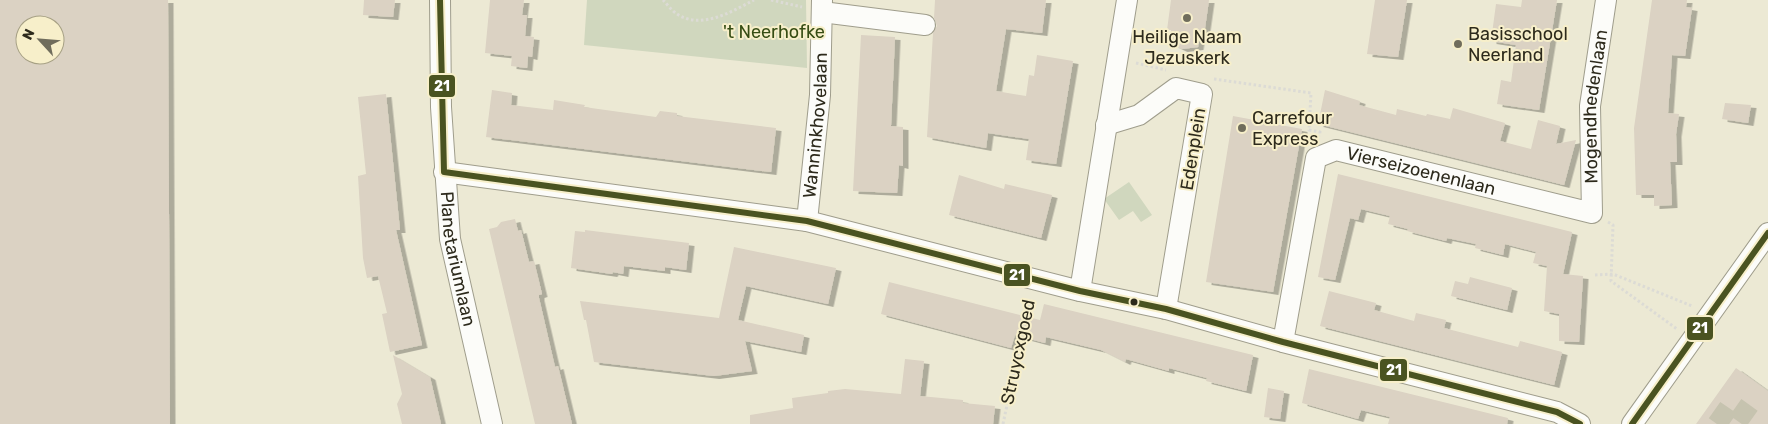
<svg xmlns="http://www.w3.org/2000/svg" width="1768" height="424" font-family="Rubik,sans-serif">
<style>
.green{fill:#d0d7be}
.building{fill:#dbd2c3;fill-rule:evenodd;filter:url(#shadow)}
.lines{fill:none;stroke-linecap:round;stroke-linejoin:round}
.minor-tunnel{stroke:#c6c3af;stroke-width:20;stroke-dasharray:20 10;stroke-linecap:butt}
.minor-casing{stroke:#9f9d8c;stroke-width:22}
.path{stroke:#dcdbd5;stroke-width:3;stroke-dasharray:2.5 2.5;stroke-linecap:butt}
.minor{stroke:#fcfcf9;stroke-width:20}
.bus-1-casing{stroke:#f7efca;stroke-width:10}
.bus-1{stroke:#4a5321;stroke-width:6}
.poi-dot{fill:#706d5c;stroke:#f7efca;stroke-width:2}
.bus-dot{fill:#2d2a1c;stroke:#f7efca;stroke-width:2}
.labels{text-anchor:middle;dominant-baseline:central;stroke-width:4;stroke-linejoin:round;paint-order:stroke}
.park-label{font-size:18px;fill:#364d14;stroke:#f7efca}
.poi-label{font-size:18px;fill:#2d2a1c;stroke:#f7efca;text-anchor:start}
.street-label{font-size:18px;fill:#2d2a1c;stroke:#f7efca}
.line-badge{stroke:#f7efca;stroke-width:2}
.badge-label{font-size:14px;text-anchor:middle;font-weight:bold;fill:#fff}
</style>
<defs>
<filter id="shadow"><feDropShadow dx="5.5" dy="3" stdDeviation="0" flood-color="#0004"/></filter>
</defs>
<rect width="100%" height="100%" fill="#ece9d4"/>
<path class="green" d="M587,0H806L807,68L584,45Z
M1129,182L1152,215L1141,222L1133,211L1119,220L1104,199Z"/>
<path class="building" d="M0,0H168L170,424H0ZM25,25H55V55H25Z
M364,0H395L393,17L363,15Z
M490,0H524L522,15H527L525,36L534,37L532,57L528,56L527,68L511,66L512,56L485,53Z
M935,0H1046L1042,33L1006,29L996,91L1026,96L1029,75L1034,76L1037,55L1073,61L1056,164L1026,160L1029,139L988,133L986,148L927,137L933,33L937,26L934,18Z
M1171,0H1209L1204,35H1200L1198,47L1182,49L1169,43L1171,30H1167Z
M1375,0H1407L1398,57L1367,54Z
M1522,0H1557L1539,110L1497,104L1501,80L1511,82L1516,45L1491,41L1496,4L1521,7Z
M1652,0H1687L1686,7L1692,8L1685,56L1672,55L1668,113L1679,114L1676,134L1677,162H1670L1672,205L1654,206V195H1636L1634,128Z
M861,35L895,37L891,126L903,127V166L899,165L897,193L853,191Z
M492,90L512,93L511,105L553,110L554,100L585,105L584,107L656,117L660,111L677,113V116L776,128L771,172L486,137Z
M1325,90L1360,101L1359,105L1396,115L1397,109L1426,116L1427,114L1450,119L1453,108L1505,123L1500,141L1531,149L1538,120L1560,126L1556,144L1576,140L1564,185L1318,124Z
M386,94L400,230H396L422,345L390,352L382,314L387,313L378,276L367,278L363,258L358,176L366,174L358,97Z
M1725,103L1751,105L1748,123L1722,119Z
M1233,116L1302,129L1273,292L1206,282Z
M1338,174L1572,232L1563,274L1583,276L1579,342L1559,341V314L1544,311L1547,266L1533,263L1536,252L1505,244L1503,255L1475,248L1476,244L1447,238L1446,241L1407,231L1408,229L1388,224L1390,216L1361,209L1358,220L1350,218L1335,280L1318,277Z
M959,175L1004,189L1005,184L1052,195L1041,238L949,215Z
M515,219L518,231L521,230L529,262L534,261L542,294L539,295V298L555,367L558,366L572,424H535L489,229L497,227L501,222Z
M585,230L689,243L686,270L665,267V271L624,266L623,274L613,272L612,274L571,268L575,231L585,232Z
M734,247L836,268L828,304L746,286L738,320L804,335L801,352L745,341L752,371L714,376L594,362L586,320H584L580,301L719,318Z
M1470,277L1512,288L1507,310L1451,296L1455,281L1468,284Z
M889,282L1040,320L1044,304L1253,355L1246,391L1206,381L1207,378L1169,368V371L1126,359L1125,362L1101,350L1046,337L1045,343L1015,335L1011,348L881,314Z
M1329,291L1376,303L1374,310L1414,321L1416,313L1446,320L1444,328L1518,347L1520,341L1562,352L1554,385L1320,326Z
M393,355L430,377L441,424H402L397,404L402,394Z
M905,359L924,361L920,396L963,400V403L995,406L993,424H750V415L793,408L792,398L828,393V391L845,389L901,394Z
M1736,368L1768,391V424H1696Z
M1309,369L1508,418L1507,424H1388L1390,417L1361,410L1358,419L1302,403Z
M1268,388L1284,391L1280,419L1264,417Z"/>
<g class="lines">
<path class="minor-tunnel" d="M1717,424L1731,404L1759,424"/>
<defs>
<g id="minor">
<path id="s1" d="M440,0L441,107L450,239L492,424"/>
<path d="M822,12L925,25"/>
<path d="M1106,125L1139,115L1176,88L1202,94L1166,309"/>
<path d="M444,172L807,221L1080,291L1166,309L1283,342L1557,412L1580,424"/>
<path id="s2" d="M807,221L820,95L822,0"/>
<path d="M1080,291L1127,0"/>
<path id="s3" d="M1283,342L1316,158L1336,150L1592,213L1590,106L1606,0"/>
<path d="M1632,424L1768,233"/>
</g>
</defs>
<use href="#minor" class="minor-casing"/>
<path class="path" d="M663,0C667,4 672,11 677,14C701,30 731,12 754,0
M771,0L802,7
M1136,63L1166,70
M1214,79L1311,93L1309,130L1320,132L1319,136
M1608,222L1613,225L1611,281L1677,329
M1595,275L1613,274L1692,306
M1003,424L1030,297"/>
<use href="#minor" class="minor"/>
<defs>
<path id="bus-1" d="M440,0L444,172
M444,172L807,221L1080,291L1166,309L1283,342L1557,412L1580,424
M1632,424L1768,233"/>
</defs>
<use href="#bus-1" class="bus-1-casing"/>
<use href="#bus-1" class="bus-1"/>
</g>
<g class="poi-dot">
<circle cx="1187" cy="18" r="5"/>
<circle cx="1458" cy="44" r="5"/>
<circle cx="1242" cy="128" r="5"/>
</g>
<circle class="bus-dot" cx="1134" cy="302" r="4.5"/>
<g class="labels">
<g class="park-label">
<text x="774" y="32">'t Neerhofke</text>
</g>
<g class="poi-label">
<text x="1468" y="34">Basisschool<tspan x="1468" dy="21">Neerland</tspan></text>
<text x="1187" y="37" text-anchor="middle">Heilige Naam<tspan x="1187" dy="21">Jezuskerk</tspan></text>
<text x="1252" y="118">Carrefour<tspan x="1252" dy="21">Express</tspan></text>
</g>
<g class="street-label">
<text stroke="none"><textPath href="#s3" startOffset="579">Mogendhedenlaan</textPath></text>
<text stroke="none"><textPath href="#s2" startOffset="96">Wanninkhovelaan</textPath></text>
<text transform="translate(1193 149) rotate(-81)">Edenplein</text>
<text stroke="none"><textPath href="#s3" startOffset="296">Vierseizoenenlaan</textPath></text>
<text stroke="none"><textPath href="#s1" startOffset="260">Planetariumlaan</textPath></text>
<text transform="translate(1018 352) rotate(-78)">Struycxgoed</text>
</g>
</g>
<g class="line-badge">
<rect x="428" y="74" width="28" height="24" rx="5" fill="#4a5321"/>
<rect x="1003" y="263" width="28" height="24" rx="5" fill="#4a5321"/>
<rect x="1686" y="316" width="28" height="25" rx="5" fill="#4a5321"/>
<rect x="1379" y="358" width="29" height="24" rx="5" fill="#4a5321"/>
</g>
<g class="badge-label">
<text x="442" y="91">21</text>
<text x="1017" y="280">21</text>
<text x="1700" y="333">21</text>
<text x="1394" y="375">21</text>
</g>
<g transform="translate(40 40) rotate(296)"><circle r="24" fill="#f7efca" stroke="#a6a084"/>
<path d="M0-4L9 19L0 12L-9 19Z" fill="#706d5c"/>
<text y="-8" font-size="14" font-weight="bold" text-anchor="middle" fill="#2d2a1c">N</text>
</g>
</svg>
